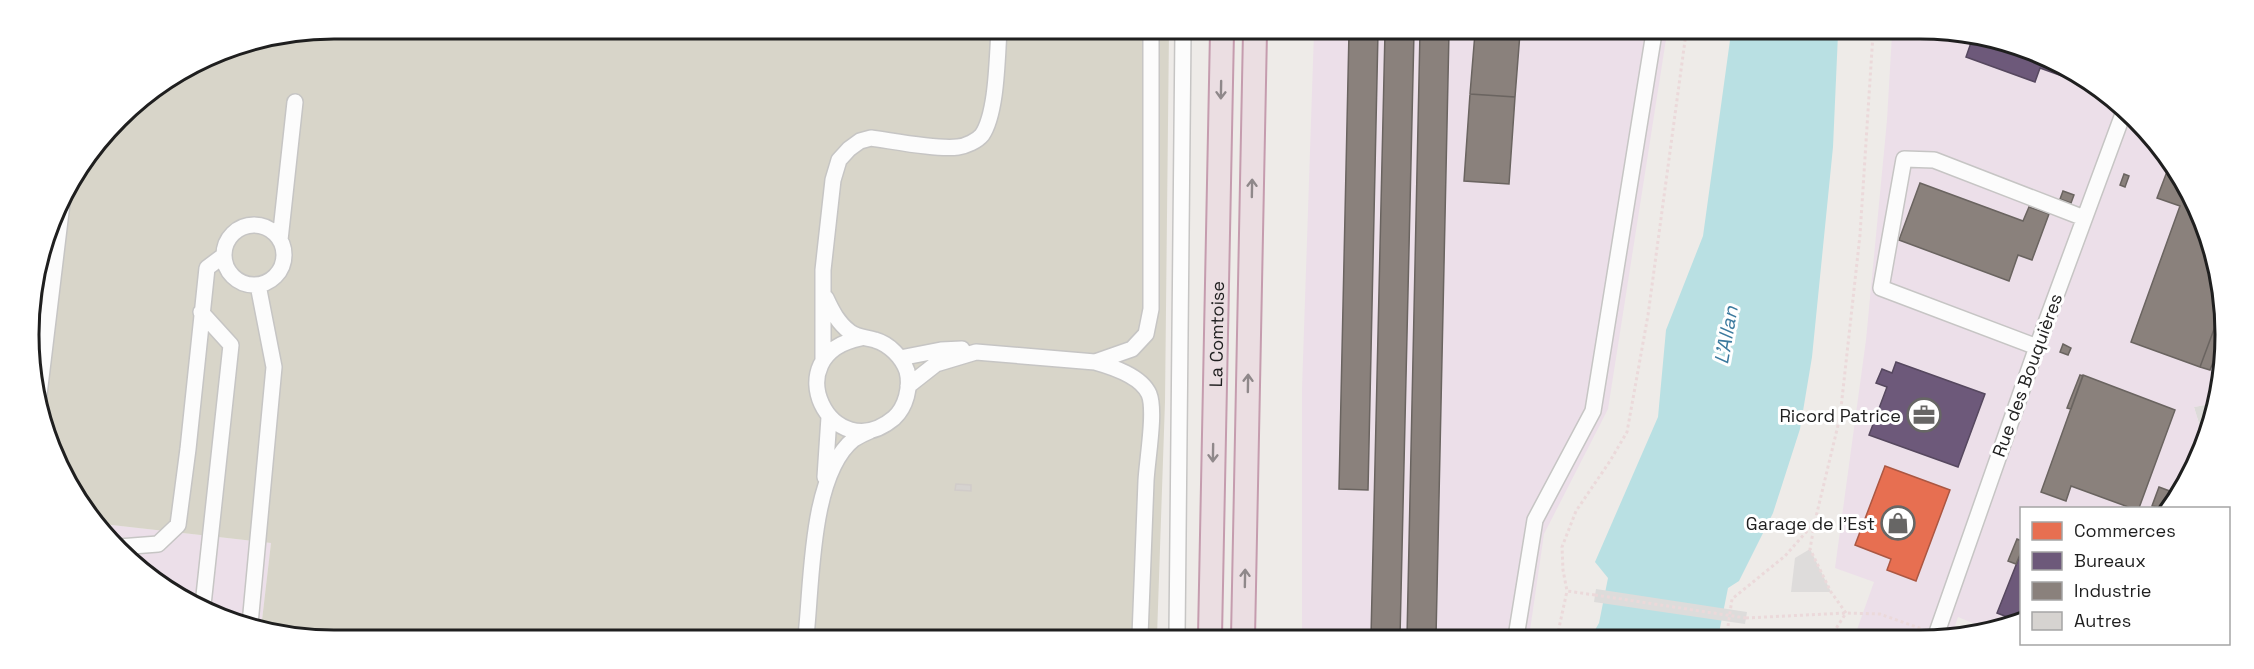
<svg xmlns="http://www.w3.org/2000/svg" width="2254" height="669" font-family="'Space Grotesk',sans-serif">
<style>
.residential{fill:#dddbd9}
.industrial{fill:#ecdfe9}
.construction{fill:#d8d5c9}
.parking{fill:#dedcdb}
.water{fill:#b9e0e3}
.pier{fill:#dddcdb}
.shops{fill:#e76f51;stroke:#ab5742;stroke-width:1.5}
.offices{fill:#6d597a;stroke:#56485f;stroke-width:1.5}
.industry{fill:#8a817c;stroke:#6a6460;stroke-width:1.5}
.building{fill:#d6d3d0;stroke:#d1ccc9;stroke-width:1.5}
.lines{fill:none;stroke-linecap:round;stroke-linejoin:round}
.minor-casing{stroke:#c6c5c4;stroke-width:18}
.highway-casing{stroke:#c59cae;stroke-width:26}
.path{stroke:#ebd9da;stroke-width:3;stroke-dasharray:3 3;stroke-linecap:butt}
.minor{stroke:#fcfcfc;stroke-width:15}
.highway{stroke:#ebdee2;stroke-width:22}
.path-bridge{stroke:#ebd9da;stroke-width:3;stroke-dasharray:3 3;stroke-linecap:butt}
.oneway{stroke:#8f888a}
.labels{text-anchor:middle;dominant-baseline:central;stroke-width:6;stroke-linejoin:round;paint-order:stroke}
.street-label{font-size:18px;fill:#1f1f1f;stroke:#fff}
.poi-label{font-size:18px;fill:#1f1f1f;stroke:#fff;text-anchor:end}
.water-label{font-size:20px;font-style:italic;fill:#3c7a9e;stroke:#fff}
.rim{fill:none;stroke:#1f1f1f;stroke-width:3}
</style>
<rect width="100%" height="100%" fill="#eeebe8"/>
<path class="residential" d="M2216,403L2203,437L2194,407Z"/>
<path class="industrial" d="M1314,32L1667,33L1608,409L1544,534L1529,637H1302V389Z
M1892,34H1979L2089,80L2174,164L2220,274V394L2216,403L2194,407L2203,437L2185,487L2167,508H2022L2021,621L1989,630L1958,617L1951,638H1854L1874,582L1835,568L1866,340L1887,120Z
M94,523L271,543L261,629L165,589Z"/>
<path class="construction" d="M335,29L1169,31L1165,402L1157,636L275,635L261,629L271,543L94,523L39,414L31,334L36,287L60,199L132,105L218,52Z"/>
<path class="parking" d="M1810,549L1831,592H1791L1795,558Z"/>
<path class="water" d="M1731,33L1838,34L1833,147L1812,357L1800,429L1773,513L1739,581L1728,588L1719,633L1722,637H1591L1599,623L1608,578L1595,562L1658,417L1666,330L1703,236Z"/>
<path class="pier" d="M1596,589L1747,612L1745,624L1594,602Z"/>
<path class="shops" d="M1885,466L1950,490L1916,581L1887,570L1891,559L1855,545Z"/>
<path class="offices" d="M1974,34H1979L2089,80L2095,86V88L2040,68L2035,82L1966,57Z
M1896,362L1985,394L1958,467L1869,435L1887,387L1876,383L1882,369L1892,373Z
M2022,550V621L2020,622L1997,613Z"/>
<path class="industry" d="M1349,32H1378L1368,490L1339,489Z
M1385,32H1414L1400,637H1371Z
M1420,32H1449L1436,637H1407Z
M1475,33H1520L1515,97L1470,94Z
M1470,94L1515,97L1509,184L1464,181Z
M2171,161L2220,274V313L2200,367L2131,342L2180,206L2157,198Z
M2124,174L2129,176L2125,187L2120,185Z
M1920,183L2023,221L2029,207L2049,214L2032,260L2018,255L2009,281L1899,240Z
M2063,191L2074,195L2071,203L2060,199Z
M2220,313V344L2210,370L2200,367Z
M2063,344L2071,348L2068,355L2060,352Z
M2080,375L2083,376L2071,409L2067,408Z
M2083,375L2175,410L2139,508H2131L2071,486L2066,501L2041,492Z
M2159,487L2175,493L2167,508L2152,506Z
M2017,539L2022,541V550L2016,564L2008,561Z"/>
<path class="building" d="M956,484L971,485V491L955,490Z"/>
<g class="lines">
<defs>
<path id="minor" d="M224 255a30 30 0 1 1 60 0a30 30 0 1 1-60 0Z
M280,240L295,102
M826,298C832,311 838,323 850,332C858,338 866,337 875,340C889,344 902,357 907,371C911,387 906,407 894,418C832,470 774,355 861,338
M201,312L231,345L203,605
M2037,347L1881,288L1904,159L1934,160L2084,218
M900,358L941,350L962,349
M823,360V270L833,180L839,160L849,149L860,141L871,138C893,141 938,150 958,147C966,146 977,141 982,135C997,113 997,57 999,31
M1095,362L1132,349L1146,334L1151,309V31
M908,386L936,364L976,352L1095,362C1113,367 1141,376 1149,394C1156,411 1147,460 1146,481C1144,533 1142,584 1140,636
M38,403L63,195
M825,477L829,417
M119,547L158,544L178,525L188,449L207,268L223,256
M250,624L274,367L258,285
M806,636C812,583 810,474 854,439C859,436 865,433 870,431
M1177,636L1183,32
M1516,637L1535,520L1593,411L1654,33
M1935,638L2037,347L2123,114"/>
<g id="highway">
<path id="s1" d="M1210,636L1222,32"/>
<path d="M1243,637L1255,32"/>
</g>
</defs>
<use href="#minor" class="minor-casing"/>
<use href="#highway" class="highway-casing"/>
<path class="path" d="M1595,595L1567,591L1563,570L1562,547L1576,511L1610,461L1627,432L1648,315L1686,33
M1846,613L1831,592L1810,549L1815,521L1840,417L1860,235L1873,34
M1746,618L1846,613L1880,614L1922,629
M1557,637L1567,591
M1730,637L1727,633L1732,599L1785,556L1814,523
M1830,638L1846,613"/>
<use href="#minor" class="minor"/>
<use href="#highway" class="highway"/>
<path class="path-bridge" d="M1595,595L1746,618"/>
</g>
<defs><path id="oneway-shaft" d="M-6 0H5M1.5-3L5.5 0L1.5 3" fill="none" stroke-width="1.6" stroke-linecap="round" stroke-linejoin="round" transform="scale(1.5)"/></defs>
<g class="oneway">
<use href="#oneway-shaft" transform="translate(1221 90) rotate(91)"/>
<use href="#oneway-shaft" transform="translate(1252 188) rotate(-89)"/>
<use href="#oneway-shaft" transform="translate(1248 383) rotate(-89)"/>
<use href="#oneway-shaft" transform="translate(1213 453) rotate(91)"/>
<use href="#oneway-shaft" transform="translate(1245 578) rotate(-89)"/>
</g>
<defs>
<symbol id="office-ring" viewBox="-11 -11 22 22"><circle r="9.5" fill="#fff" stroke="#676665" stroke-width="1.5"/><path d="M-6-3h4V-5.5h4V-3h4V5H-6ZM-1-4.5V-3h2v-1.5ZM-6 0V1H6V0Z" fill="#676665"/></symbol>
<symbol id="shop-ring" viewBox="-11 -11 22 22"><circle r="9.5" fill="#fff" stroke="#676665" stroke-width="1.5"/><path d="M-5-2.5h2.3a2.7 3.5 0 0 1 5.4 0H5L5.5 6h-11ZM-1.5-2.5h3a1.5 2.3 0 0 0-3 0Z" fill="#676665"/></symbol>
</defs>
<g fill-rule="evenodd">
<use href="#office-ring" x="1905" y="396" width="38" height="38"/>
<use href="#shop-ring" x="1879" y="504" width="38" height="38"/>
</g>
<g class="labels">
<g class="street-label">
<text stroke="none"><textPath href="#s1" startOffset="302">La Comtoise</textPath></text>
<text transform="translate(2027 375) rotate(-70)">Rue des Bouquières</text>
</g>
<g class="poi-label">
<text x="1901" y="415">Ricord Patrice</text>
<text x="1875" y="523">Garage de l'Est</text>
</g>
<g class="water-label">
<text transform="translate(1726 335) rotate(-80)">L'Allan</text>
</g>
</g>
<path d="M0 0H2254V669H0ZM334 39H1920A295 295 0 0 1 2215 334V335A295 295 0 0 1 1920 630H334A295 295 0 0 1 39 335V334A295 295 0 0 1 334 39Z" fill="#fff" fill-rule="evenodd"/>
<path class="rim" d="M334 39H1920A295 295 0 0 1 2215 334V335A295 295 0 0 1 1920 630H334A295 295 0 0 1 39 335V334A295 295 0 0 1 334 39Z"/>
<rect x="2020" y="507" width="210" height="138" fill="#ffffff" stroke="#a5a5a5" stroke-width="1.5"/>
<rect x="2032" y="522" width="30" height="18" fill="#e76f51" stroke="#a5a5a5" stroke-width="1.5"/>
<text x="2074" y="537" font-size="18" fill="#1f1f1f">Commerces</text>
<rect x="2032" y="552" width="30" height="18" fill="#6d597a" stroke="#a5a5a5" stroke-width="1.5"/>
<text x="2074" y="567" font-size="18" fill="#1f1f1f">Bureaux</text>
<rect x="2032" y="582" width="30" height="18" fill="#8a817c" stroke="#a5a5a5" stroke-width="1.5"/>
<text x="2074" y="597" font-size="18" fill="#1f1f1f">Industrie</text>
<rect x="2032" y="612" width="30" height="18" fill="#d6d3d0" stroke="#a5a5a5" stroke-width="1.5"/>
<text x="2074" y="627" font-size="18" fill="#1f1f1f">Autres</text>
</svg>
